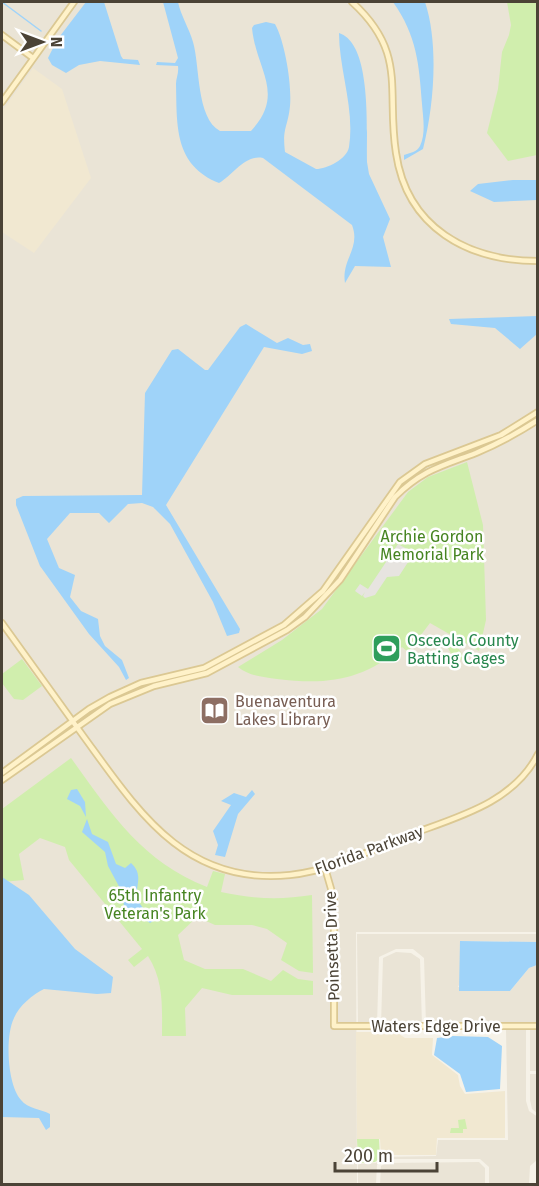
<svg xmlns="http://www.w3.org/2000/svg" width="539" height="1186" font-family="'Fira Sans',sans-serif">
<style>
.residential{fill:#eae4d6}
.education{fill:#f1e8d1}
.green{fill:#d0eead}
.parking{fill:#e7e4e0}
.water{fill:#9fd3f9}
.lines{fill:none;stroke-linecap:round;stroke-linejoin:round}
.stream{stroke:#9fd3f9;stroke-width:1.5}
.secondary-casing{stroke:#dbc893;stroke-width:8}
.secondary{stroke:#fff2c9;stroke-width:4.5}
.labels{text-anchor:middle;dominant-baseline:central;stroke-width:5;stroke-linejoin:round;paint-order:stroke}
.park-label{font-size:16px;fill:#468421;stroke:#fff}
.leisure-label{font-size:16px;fill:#27864d;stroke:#fff;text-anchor:start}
.education-label{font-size:16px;fill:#785e54;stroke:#fff;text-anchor:start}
.street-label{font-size:16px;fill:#4b4336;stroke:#fff}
</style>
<rect width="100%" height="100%" fill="#f6f2e8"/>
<path class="residential" d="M2,2H537V932H356L357,1184H2Z
M357,934H537V942L461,941L460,983L458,987L510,991L529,968L537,965V1024L426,1025L424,958L413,949H396L379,957L377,1025H358Z
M396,952L411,953L420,959L422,1025H381L383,958Z
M426,1028H526V1101L529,1111L538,1117L537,1160L530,1166L529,1184H489V1167L480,1159H386L377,1165L376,1184H358V1164L376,1163L382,1157L436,1156L438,1140H508L506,1030Z
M530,1028H537V1071H530Z
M530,1074H537V1113L532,1109L530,1100Z
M479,1162L485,1168V1184H380L381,1166L386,1163Z"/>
<path class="education" d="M33,68L62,89L91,178L34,253L2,232V111Z
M356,1032H396L405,1038H433L432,1055L458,1075L460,1086L465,1094L505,1091V1138H437L436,1155H381L380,1139H357Z"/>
<path class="green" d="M507,2H538L537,155L508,161L487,133L498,89L502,52L509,35L511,25Z
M467,462L483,525L486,620L479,651L430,623L408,652L402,647C362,681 327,685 277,679C263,677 249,676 238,667L282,640L322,609L408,492L428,477Z
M455,642L464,658L456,663L447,646Z
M22,659L42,686L23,700L14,699L2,683V674Z
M71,758C111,813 141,861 207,887L213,871L225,874L221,892C252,899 281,900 312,895L313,973L299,971L281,960L287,943L267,929L252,925H215L197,917L178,935L184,960L205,969H243L271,981L283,970L298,979L313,981V995H232L202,988L185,1008L186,1036H162C162,1007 164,981 148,956L134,967L128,960L142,949L69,860L65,847L40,838L19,854L24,880L2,882V809Z
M465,1119L467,1129H463V1133H450L451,1128H459L458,1120Z
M357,1139H379L380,1158L375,1162L358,1163Z"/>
<path class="parking" d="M398,544L414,553L399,576L387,577L375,595L365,598L363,596L365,592L362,596L355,591L360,584L368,589Z"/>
<path class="water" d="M86,2H104L121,56L123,59L138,60L140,65L100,61L79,65L66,73L52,65L48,58L57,40Z
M163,2H178C181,16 189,28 193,42C200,65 196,118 220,131H251C286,93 256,70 252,28L254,25L266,22L275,24C285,42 292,85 290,106C288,127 282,128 285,152L316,169C327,169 347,159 349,147C355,109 339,70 339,33C373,44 366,133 367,162L369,174L390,219L383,237L391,267L355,266L345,283C341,260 361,248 352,225L263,158C245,154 233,175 219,183C174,165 177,126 176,84C176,78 179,73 178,66L156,65L157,62L175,63L178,58Z
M393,2H425C439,44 434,106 423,149L404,160V155C410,153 417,152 420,146C426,134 423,117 422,104C419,64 417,36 393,2Z
M513,180H537V200L494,202L470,191L478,184Z
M537,316V334L520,349L495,328L451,324L449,319Z
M246,324L277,343L288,338L303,345L310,344L312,351L302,354L264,347L166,505L240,629L239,633L227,636L213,602L170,524L153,507L142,503L128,504L109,523L99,513H70L47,539L59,568L75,575L70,597L81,611L98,619L100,636L105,646L122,660L129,678L126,680L119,667L89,634L40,566L16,505V499L23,496L142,495L145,393L172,350L178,349L205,370H208L240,327Z
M77,789L85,802L86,817L80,806L67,799L71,790Z
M252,790L255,794L238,814L225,857L215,855L218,845L213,831L231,805L221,801L234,793L246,797Z
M87,819L92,834L108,842L116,864L125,868L131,863C146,877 132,888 139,902C142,908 149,914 153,921L150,923L138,915L125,913L122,892L108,866L105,852L82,832Z
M2,877L29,895L75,949L113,977L111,993L97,994L44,989C33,994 19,1006 14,1018C5,1036 7,1084 21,1100C28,1109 41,1109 50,1114V1127L46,1130L39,1118L2,1117Z
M460,941L537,942V965L529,968L510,991H459Z
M453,1036L488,1037L502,1046L500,1089L466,1092L460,1074L434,1055L437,1038Z"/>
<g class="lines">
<path class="stream" d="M2,2L41,31
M437,2H439"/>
<defs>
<path id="secondary" d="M352,2C408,53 386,90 396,153C407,228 468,261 538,261
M2,35L33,58
M2,102L74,2
M2,623C29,661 57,699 84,737C138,811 185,886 290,875C330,871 369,851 406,836C454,818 513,804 538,754
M2,773L89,709L110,697L141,683L204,668L284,625L323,591L400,482L425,464L501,435L538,412
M2,780L110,704L154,686L207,673L287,630L305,617L340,580L395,497C422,470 442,466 476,453C497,444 518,433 538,420
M325,868L334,899V1026H538"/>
</defs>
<use href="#secondary" class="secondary-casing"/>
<use href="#secondary" class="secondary"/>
</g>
<defs>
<symbol id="stadium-square" viewBox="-11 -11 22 22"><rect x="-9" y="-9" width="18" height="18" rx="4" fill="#2e9e5b" stroke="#fff"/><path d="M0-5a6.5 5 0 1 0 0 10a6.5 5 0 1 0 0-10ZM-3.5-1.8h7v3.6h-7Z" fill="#fff"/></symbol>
<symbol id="library-square" viewBox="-11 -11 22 22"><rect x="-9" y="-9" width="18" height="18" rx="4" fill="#8d6e63" stroke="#fff"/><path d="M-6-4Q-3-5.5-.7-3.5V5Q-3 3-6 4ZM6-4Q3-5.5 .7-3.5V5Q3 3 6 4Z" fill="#fff"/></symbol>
</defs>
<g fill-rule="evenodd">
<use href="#stadium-square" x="370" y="632" width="33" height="33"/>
<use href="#library-square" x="198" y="694" width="33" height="33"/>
</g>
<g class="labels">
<g class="park-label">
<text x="432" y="536">Archie Gordon<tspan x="432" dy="18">Memorial Park</tspan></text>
<text x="155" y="895">65th Infantry<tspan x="155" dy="18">Veteran's Park</tspan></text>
</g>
<g class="leisure-label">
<text x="407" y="640">Osceola County<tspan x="407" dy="18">Batting Cages</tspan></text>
</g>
<g class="education-label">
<text x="235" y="701">Buenaventura<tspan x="235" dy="18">Lakes Library</tspan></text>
</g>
<g class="street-label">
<text transform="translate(369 850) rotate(-20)">Florida Parkway</text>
<text transform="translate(332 946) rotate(-92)">Poinsetta Drive</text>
<text x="436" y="1026">Waters Edge Drive</text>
</g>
</g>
<rect width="539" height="1186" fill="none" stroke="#4b4336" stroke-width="6"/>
<g transform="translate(42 42) rotate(90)" stroke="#ffffff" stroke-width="4.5" paint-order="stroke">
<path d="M0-4.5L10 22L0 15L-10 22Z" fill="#4b4336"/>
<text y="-9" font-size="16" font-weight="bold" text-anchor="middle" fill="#4b4336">N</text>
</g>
<path d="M335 1162v9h102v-9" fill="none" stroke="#4b4336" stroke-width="3"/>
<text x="344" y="1162" font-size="18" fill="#4b4336" stroke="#ffffff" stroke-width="4.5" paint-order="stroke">200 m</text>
</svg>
